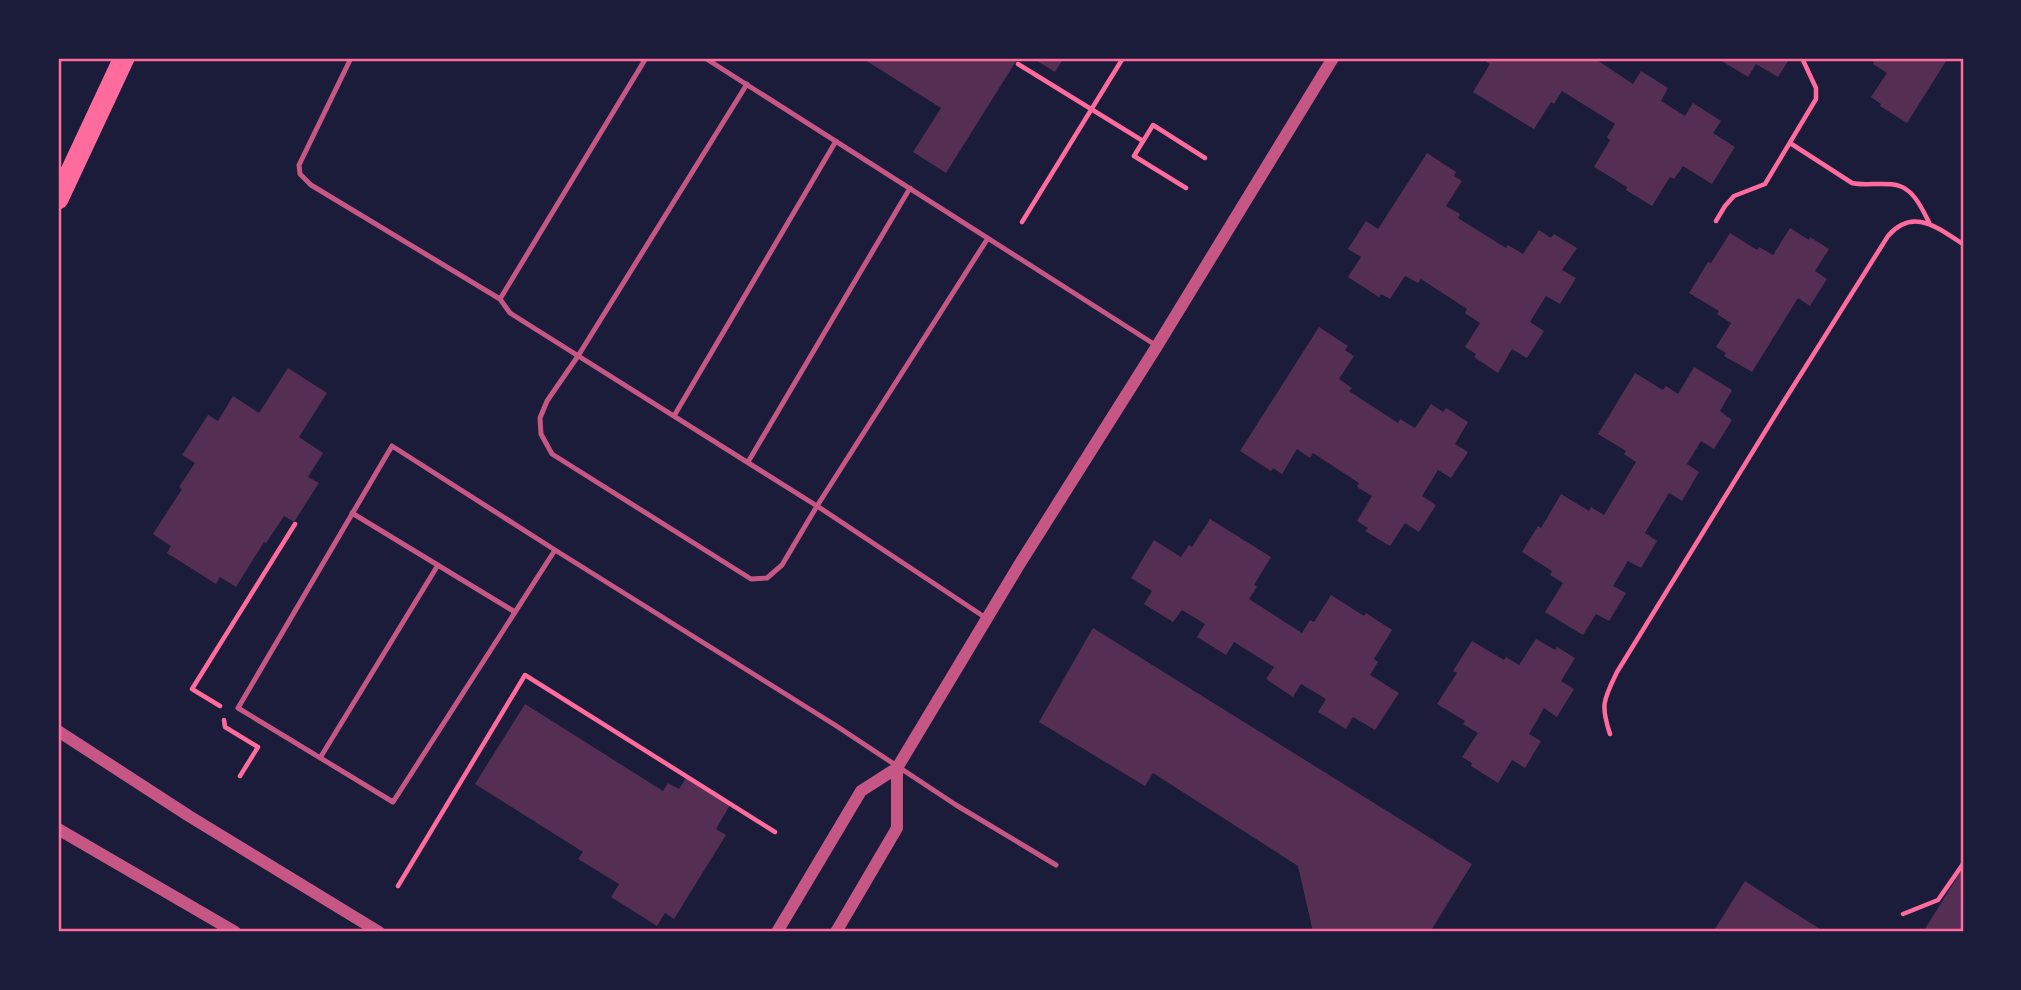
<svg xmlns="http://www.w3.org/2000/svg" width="2021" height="990" font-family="'Noto Sans',sans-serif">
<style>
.building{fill:#542f53}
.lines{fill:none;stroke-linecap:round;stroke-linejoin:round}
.path{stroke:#ff6b9d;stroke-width:4.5}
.service{stroke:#c65784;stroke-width:5}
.tertiary{stroke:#c65784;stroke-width:12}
.motorway{stroke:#ff6b9d;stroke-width:21}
.neatline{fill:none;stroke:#ff6b9d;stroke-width:2.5}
</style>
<rect width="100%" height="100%" fill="#1b1b3a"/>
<path class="building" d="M862,58H1018L946,173L913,152L941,108Z
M1032,58H1064L1055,72Z
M1488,58H1594L1633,84L1641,71L1668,88L1661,101L1685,116L1693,103L1721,121L1713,133L1735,147L1712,184L1683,166L1674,179L1670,177L1652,206L1626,190L1627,187L1594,167L1610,140L1607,137L1615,124L1562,91L1554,104L1551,102L1534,129L1473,92L1490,64L1486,62Z
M1721,58H1790L1778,77L1756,64L1748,77L1720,60Z
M1868,58H1948L1907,123L1880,106L1881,104L1871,97L1887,73L1873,64L1874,62Z
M1427,153L1456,172L1454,176L1462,181L1446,206L1460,214L1458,218L1506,248L1508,245L1523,254L1539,230L1551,238L1554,234L1577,248L1562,270L1576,278L1560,304L1546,296L1530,322L1544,331L1527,358L1512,349L1498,373L1474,357L1476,354L1465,347L1480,323L1465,313L1467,309L1421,279L1418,283L1405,276L1390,299L1381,294L1379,297L1348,277L1361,257L1348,249L1366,221L1378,229Z
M1790,228L1809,240L1810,237L1829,249L1815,271L1827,279L1810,306L1798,298L1752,372L1724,356L1726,353L1716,347L1731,323L1717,314L1719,311L1689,293L1708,262L1711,263L1730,233L1757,250L1759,247L1773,255Z
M1319,327L1348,346L1345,350L1354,356L1339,379L1352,388L1349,391L1398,423L1400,419L1415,428L1431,404L1443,412L1446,408L1468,422L1455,444L1468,452L1451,478L1438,470L1422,496L1436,505L1419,532L1405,523L1390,546L1365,531L1368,528L1357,521L1372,496L1357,487L1359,483L1313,453L1310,458L1297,449L1282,474L1273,468L1271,471L1240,451Z
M1694,367L1732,390L1720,411L1732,420L1714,449L1701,441L1687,464L1699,472L1682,501L1669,493L1645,533L1657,541L1641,568L1628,561L1613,586L1626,593L1609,621L1596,614L1583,635L1545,612L1563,583L1550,575L1552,571L1522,552L1538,526L1541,528L1561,494L1589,511L1591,507L1604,515L1636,462L1624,454L1626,451L1598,434L1635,373L1663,390L1666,386L1678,394Z
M288,368L327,393L299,437L323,453L308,477L319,483L294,522L284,516L266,543L264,542L236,587L220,577L216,584L167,553L171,546L153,534L182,489L179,487L195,463L182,455L208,415L218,421L233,396L259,413Z
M1210,519L1271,557L1254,585L1257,587L1249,599L1302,633L1310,620L1314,622L1331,595L1364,616L1366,613L1392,630L1374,659L1378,662L1370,675L1399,693L1375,730L1353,717L1346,729L1318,712L1326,699L1301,684L1293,697L1266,679L1274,667L1234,642L1226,655L1197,637L1205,624L1182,610L1173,622L1144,604L1152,591L1131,578L1154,540L1181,557L1189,545L1192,547Z
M1093,628L1472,864L1430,932H1313L1298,866L1153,773L1145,786L1039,722Z
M1536,639L1555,650L1557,647L1575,658L1561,681L1574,689L1557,717L1544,708L1529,734L1541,741L1525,768L1512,760L1498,783L1471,766L1472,763L1462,757L1478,733L1463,724L1465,721L1437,704L1457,673L1453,671L1472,641L1504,660L1506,657L1519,665Z
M525,704L663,791L668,783L679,789L686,778L730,805L716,829L726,835L674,919L665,913L657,926L611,897L619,884L578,859L583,852L475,784Z
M1963,868V932H1923Z
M1745,881L1785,907L1825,932H1713Z"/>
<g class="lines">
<path class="path" d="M1018,64L1143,141
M1790,143L1852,183C1868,187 1893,179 1907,190C1917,197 1923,211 1929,222
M1186,188L1134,156L1153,125L1205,158
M1716,221L1725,206L1734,196L1765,184L1816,99V88L1802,58
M1022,222L1123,58
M220,706L192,689L295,524
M224,720L225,727L258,747L240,776
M1610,734C1600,704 1604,699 1617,672L1779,409L1888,236C1913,207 1938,228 1963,244
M398,886L525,675L775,832
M1903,914L1938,900L1963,864"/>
<path class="service" d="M351,58L299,165L300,174L311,185L500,299
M646,58L500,299L510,313L817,506L986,618
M705,58L1157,346
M747,84L578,356L547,401L540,418L541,434L552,454L751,579L767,578L782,565L817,506L988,238
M674,416L836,141
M748,462L910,188
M352,513L515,612
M555,550L392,446L238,708L393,802L555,550L835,725L956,805L1056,865
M320,758L438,565"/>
<path class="tertiary" d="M58,731L189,816L379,932
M58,829L235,932
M777,932L861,791L897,768L1019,565L1157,346L1333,58
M836,932L897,828V768"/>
<path class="motorway" d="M58,199L124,58"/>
</g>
<rect width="2021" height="990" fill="none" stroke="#1b1b3a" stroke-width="119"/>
<rect x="60" y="60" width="1902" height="870" class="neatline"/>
</svg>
